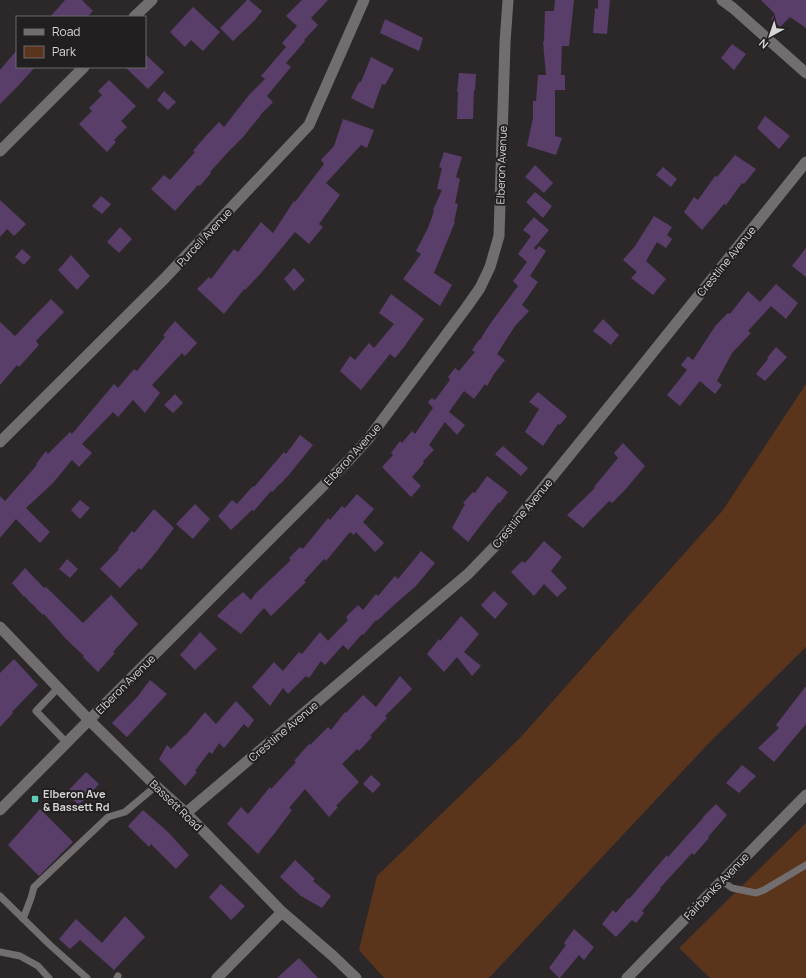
<svg xmlns="http://www.w3.org/2000/svg" width="806" height="978" font-family="Manrope,sans-serif">
<style>
.green{fill:#5b341c}
.building{fill:#593e6a}
.lines{fill:none;stroke-linecap:round;stroke-linejoin:round}
.service{stroke:#726e70;stroke-width:7}
.minor{stroke:#726e70;stroke-width:11}
.tertiary{stroke:#726e70;stroke-width:11}
.poi-dot{fill:#5dceb9;stroke:#221f20;stroke-width:1.5}
.labels{text-anchor:middle;dominant-baseline:central;stroke-width:4;stroke-linejoin:round;paint-order:stroke}
.street-label{font-size:11px;fill:#d7d5d6;stroke:#221f20}
.poi-label{font-size:11px;font-weight:bold;fill:#d7d5d6;stroke:#221f20;text-anchor:start}
</style>
<rect width="100%" height="100%" fill="#2c282a"/>
<path class="green" d="M806,384V647L707,745L489,978H384L359,950L377,876L520,738L723,510Z
M806,823V978H710L679,948Z"/>
<path class="building" d="M65,0H82L93,11L87,17H50Z
M247,0H249L262,11L255,20L233,41L220,28Z
M302,0H328L311,18L318,25L304,40L305,41L286,63L291,67L267,96L273,102L260,115H261L243,137L229,151L210,172L211,173L200,186L198,185L175,211L151,189L164,175L170,180L195,152L193,151L204,138L219,122L224,127L249,95L265,79L261,76L286,47L282,43L297,26L286,16Z
M555,0H574L569,46H562L561,75H565V90H555V136L562,138L556,155L527,146L533,118V101H536L538,75H546L543,42L544,41L545,11H554Z
M598,0H610L607,34L593,33L595,8L598,9Z
M761,0H806V28L790,17L780,27L771,19L775,14Z
M193,7L220,32L203,51L191,40L185,47L170,32Z
M385,19L423,38L419,51L380,33Z
M732,44L746,54L734,70L721,58Z
M17,50V67H35L18,86L0,104V70Z
M145,54L164,72L148,89L125,67H145Z
M371,57L394,69L385,85L382,84L373,109L351,98L359,82H361Z
M459,73L476,74L475,90H474L473,119H457L458,92H457Z
M109,80L136,106L121,121L127,127L114,140L116,142L107,152L79,124L92,111L89,108L102,95L98,91Z
M164,91L176,102L168,110L157,100Z
M765,116L790,136L779,149L757,128Z
M343,119L374,130L367,148L361,145L326,183L340,195L319,224L323,227L309,244L295,232L261,273L245,290L244,289L224,314L197,289L209,277L211,279L234,249L238,252L261,222L273,233L294,201L295,202L324,164L321,160L334,146Z
M444,152L462,157L456,177L460,179L455,203L458,204L454,222H455L434,273L452,285L440,306L403,279L421,254L416,251L428,228L434,211L433,210L442,190L437,189L442,168L439,167Z
M735,155L756,169L744,184L742,183L726,205L724,204L702,230L684,212L694,197L698,200L715,176L717,177Z
M535,165L553,183L544,193L525,177Z
M663,167L677,179L671,187L656,175Z
M535,192L552,206L543,218L526,202Z
M101,196L111,204L102,214L92,206Z
M0,200L26,224L14,236L7,229L0,237Z
M654,216L672,227L667,235L672,239L666,248L657,242L646,261L666,279L653,295L631,278L637,272L623,260L635,246Z
M534,217L549,230L534,248L536,250L539,246L546,251L530,276L538,282L522,305L529,311L515,326L497,354L505,360L494,374L487,386L485,384L474,399L464,391L449,412L465,425L457,435L445,422L429,445L434,450L423,461L424,463L412,477L421,486L411,497L382,467L393,455L391,453L400,441L402,443L412,431L415,434L433,408L428,402L432,398L435,400L450,380L448,377L455,368L459,371L475,352L472,350L479,340H480L490,324L518,286L513,281L527,262L518,254L531,236L523,230Z
M120,227L132,239L119,253L107,242Z
M806,248V277L792,266Z
M22,249L31,257L24,265L15,257Z
M71,255L90,276L77,290L58,270Z
M294,268L305,280L294,291L284,279Z
M776,284L798,303L786,319L771,306L748,331L751,333L732,353L717,381L722,385L715,394L700,381L680,406L667,395L687,370L681,365L688,356L693,360L716,325L728,313L730,314L748,291L760,302Z
M391,294L424,319L404,347L395,358L390,354L361,390L340,371L350,356L355,360L369,343L374,348L394,324L379,313Z
M51,299L64,312L36,341L39,345L19,367L17,365L0,385V322L15,336Z
M603,319L619,335L611,345L593,331Z
M175,321L197,343L185,356L182,353L152,385L160,393L145,413L133,400L118,417L113,412L82,444L92,453L79,467L72,460L53,483L26,508L50,532L40,543L16,519L0,538V496L5,501L37,465L36,464L46,451L48,454L70,432L72,434L114,384L118,388L134,369L137,371L165,337L163,335Z
M776,347L787,357L765,381L756,374L768,359L767,358Z
M538,392L567,416L560,425L558,424L543,446L525,432L539,409L529,402Z
M175,394L183,403L173,413L164,405Z
M300,435L313,445L288,476L272,492L271,491L254,511L252,510L231,530L218,516L232,500L237,504L253,486L254,487L284,452L286,454Z
M623,443L645,466L625,490L612,503L609,501L583,528L567,515L595,488L594,487L618,458L614,453Z
M503,446L528,468L521,476L495,454Z
M487,476L508,492L500,503L499,502L477,530L468,542L452,528L465,504L463,503L473,492L475,493Z
M357,494L374,509L363,522L384,543L375,552L356,532L354,535L350,532L326,561L324,559L304,581L306,582L271,616L264,608L241,634L217,616L231,602L243,592L251,600L255,594L291,560L289,558L300,547L303,549L328,518L330,520L342,506L345,508Z
M80,500L90,508L80,519L71,510Z
M195,504L210,519L193,539L176,524Z
M154,509L174,528L156,552L141,570L139,568L120,588L100,569L119,549L118,548L132,531L134,533Z
M544,541L562,557L551,571L567,588L557,597L544,584L534,596L511,572L522,561L525,563Z
M421,551L435,563L416,586L395,604L377,621L376,620L363,635L362,634L348,650L343,645L325,665L321,661L309,678L306,676L288,694L283,688L270,706L252,687L274,662L283,671L299,652L302,654L320,632L328,641L348,620L346,617L358,605L363,610L376,594L378,596L395,576L398,579Z
M67,559L78,569L70,578L59,569Z
M25,568L44,588L46,587L83,623L111,595L138,624L113,652L115,653L98,672L83,657L84,656L66,639L44,614L43,615L24,596V597L12,583Z
M494,591L508,604L495,619L481,605Z
M461,616L479,634L464,652L481,666L472,676L457,657L444,672L427,654L439,639L440,641Z
M200,632L217,649L195,670L180,655Z
M14,659L38,685L12,712L13,713L0,727V673Z
M400,676L412,689L385,716L387,718L370,736L372,737L359,751L357,749L342,764L359,782L336,806L338,807L329,817L305,789L289,808L292,810L274,834L258,854L227,824L241,807L248,814L270,787L271,789L296,762L294,761L309,744L310,745L328,727L331,730L345,712L346,713L363,695L376,707Z
M150,680L167,694L127,737L112,723L138,696Z
M806,686V724L774,762L758,748L779,728L776,725Z
M236,701L254,720L248,728L244,724L224,748L219,743L212,754L209,752L195,771L197,772L185,786L159,759L167,745L171,749L185,735V736L205,712L216,724Z
M742,765L756,776L739,793L726,783Z
M86,772L99,784L79,805L66,793Z
M371,775L381,784L373,793L363,784Z
M716,804L727,815L708,837L709,838L694,855L692,853L660,888L661,889L642,911L644,913L636,923L632,920L616,937L602,924L613,910L616,913L628,898L629,899L667,855L668,857L703,818H702Z
M40,809L73,842L39,876L8,845Z
M143,810L168,832L189,855L176,869L151,844L149,847L128,826Z
M295,860L315,879L313,881L331,896L322,908L301,896L280,877Z
M221,884L245,906L231,920L209,897Z
M125,916L145,937L114,970L80,940L70,949L59,939L76,919L102,943Z
M574,929L594,947L584,960L579,955L560,978H559L549,968L566,945L564,943Z
M299,958L318,978H277Z"/>
<g class="lines">
<path class="service" d="M58,688L36,711L66,742
M722,881L732,888L756,893L764,890L806,865
M0,896L50,945L87,978
M23,919L31,898L34,887L108,817L125,812L156,786
M0,952L20,956L38,966L49,978
M117,978L118,976"/>
<path class="minor" d="M722,0L733,8L806,73
M134,17L152,0
M0,151L84,67
M0,442L165,278L309,125L364,0
M0,627L89,720L156,786L186,813L282,912L333,956L356,978
M186,813L468,574L499,542L625,387L806,162
M217,978L282,912
M627,978L806,795"/>
<path class="tertiary" d="M0,810L102,707L349,460L369,438L466,308L480,288L490,267L499,236L505,43L508,0"/>
</g>
<rect class="poi-dot" x="31" y="795" width="8" height="8" rx="2"/>
<g class="labels">
<g class="street-label">
<text transform="translate(501 165) rotate(-88)">Elberon Avenue</text>
<text transform="translate(204 237) rotate(-47)">Purcell Avenue</text>
<text transform="translate(726 261) rotate(-51)">Crestline Avenue</text>
<text transform="translate(352 454) rotate(-48)">Elberon Avenue</text>
<text transform="translate(522 513) rotate(-50)">Crestline Avenue</text>
<text transform="translate(125 684) rotate(-45)">Elberon Avenue</text>
<text transform="translate(283 731) rotate(-40)">Crestline Avenue</text>
<text transform="translate(176 805) rotate(44)">Bassett Road</text>
<text transform="translate(716 886) rotate(-46)">Fairbanks Avenue</text>
</g>
<g class="poi-label">
<text x="43" y="793">Elberon Ave<tspan x="43" dy="13">&amp; Bassett Rd</tspan></text>
</g>
</g>
<rect x="16" y="16" width="130" height="52" fill="#221f20" stroke="#6a6869"/>
<rect x="24" y="29" width="20" height="6" fill="#726e70" stroke="#6a6869"/>
<text x="52" y="36" font-size="12" fill="#d7d5d6">Road</text>
<rect x="24" y="46" width="20" height="12" fill="#5b341c" stroke="#6a6869"/>
<text x="52" y="56" font-size="12" fill="#d7d5d6">Park</text>
<g transform="translate(770 36) rotate(220)" stroke="#221f20" stroke-width="3" paint-order="stroke">
<path d="M0-3L7 15L0 10L-7 15Z" fill="#d7d5d6"/>
<text y="-6" font-size="11" font-weight="bold" text-anchor="middle" fill="#d7d5d6">N</text>
</g>
</svg>
